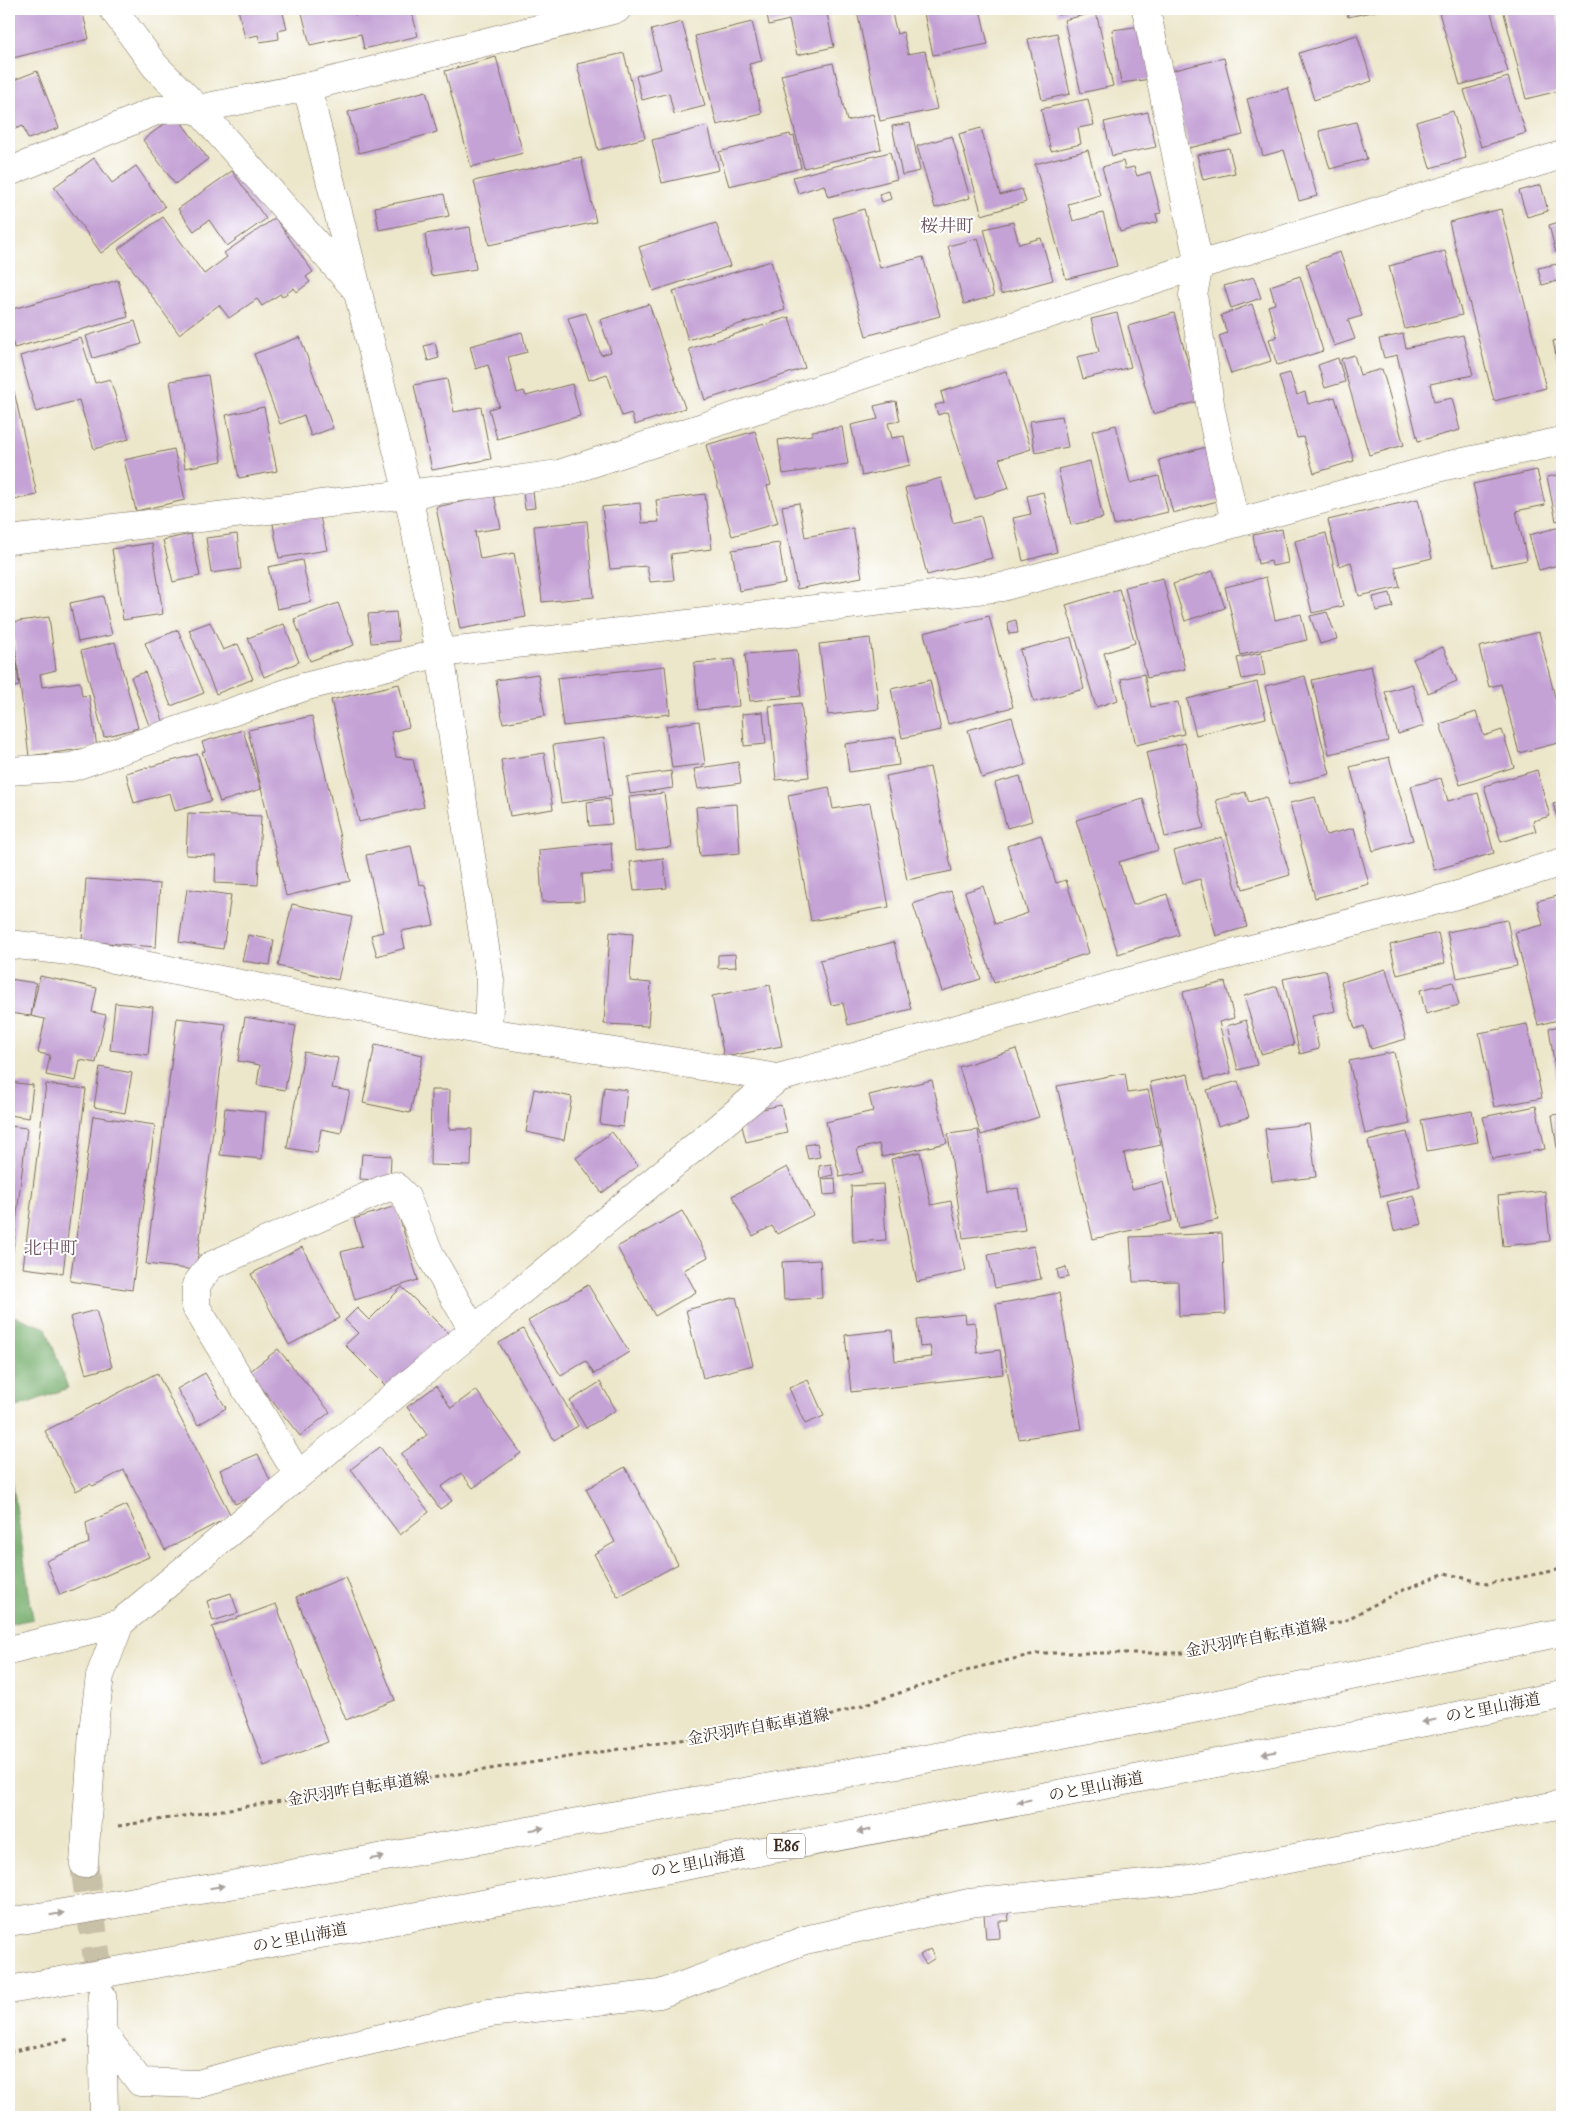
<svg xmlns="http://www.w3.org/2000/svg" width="1571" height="2126" font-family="'IM FELL Double Pica','Noto Serif JP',serif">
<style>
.forest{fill:#71aa68;stroke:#566a43}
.building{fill:#c4a2d5}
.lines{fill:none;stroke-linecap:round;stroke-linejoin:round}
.minor-tunnel{stroke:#c9c0a8;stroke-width:28;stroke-dasharray:28 14;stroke-linecap:butt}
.minor-casing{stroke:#796c5a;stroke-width:29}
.highway-casing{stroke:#796c5a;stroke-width:29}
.path{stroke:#796c5a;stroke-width:3;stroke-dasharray:4 4;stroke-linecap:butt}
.minor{stroke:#fff;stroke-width:28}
.highway{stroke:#fff;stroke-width:28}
.oneway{fill:#a79f9a}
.labels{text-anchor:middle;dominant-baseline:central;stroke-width:4;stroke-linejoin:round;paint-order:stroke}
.shield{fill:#fff;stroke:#766a62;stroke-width:1}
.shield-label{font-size:15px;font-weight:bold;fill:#3b2a1e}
.street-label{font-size:16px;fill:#3b2a1e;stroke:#fff}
.neighbourhood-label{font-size:18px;fill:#6b545e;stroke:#fff}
</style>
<rect width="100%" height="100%" fill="#fff"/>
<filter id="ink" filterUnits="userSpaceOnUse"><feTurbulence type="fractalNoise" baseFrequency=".02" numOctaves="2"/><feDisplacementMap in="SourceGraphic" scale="10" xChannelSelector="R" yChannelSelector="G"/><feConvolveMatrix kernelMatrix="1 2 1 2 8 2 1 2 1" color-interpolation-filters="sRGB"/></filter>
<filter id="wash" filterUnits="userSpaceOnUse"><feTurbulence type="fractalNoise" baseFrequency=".0096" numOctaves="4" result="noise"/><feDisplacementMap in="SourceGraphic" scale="20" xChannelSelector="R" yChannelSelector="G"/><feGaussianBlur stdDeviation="1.12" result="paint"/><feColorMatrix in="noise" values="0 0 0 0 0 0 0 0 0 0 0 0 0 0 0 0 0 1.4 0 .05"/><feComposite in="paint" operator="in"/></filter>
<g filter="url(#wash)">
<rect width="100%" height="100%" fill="#ece6ca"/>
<path class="forest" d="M9,1314L46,1328L68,1388L9,1410Z
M9,1459L33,1619L9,1624Z"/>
<g id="blocks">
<path class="building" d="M9,9H82L89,39L9,59Z
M159,9H178L161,14Z
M238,9H282L287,29L278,31L279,39L260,42L258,35L245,38Z
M301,9H353L355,15L380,9H411L418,36L364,49L361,34L310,45Z
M766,9H826L834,47L797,55L789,20L769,25Z
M868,9H891L897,34L903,32L908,54L925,51L937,109L880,121L857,11Z
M923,9H980L988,44L933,55Z
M1057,9H1083V10L1058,15Z
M1239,9H1262V10L1240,14Z
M1346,9H1380V10L1348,17Z
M1438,9H1490L1508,72L1460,85Z
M1503,9H1555L1562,37V70L1558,71L1562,90L1526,99Z
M1096,12L1113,86L1081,93L1064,20Z
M682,22L705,106L674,114L669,93L642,100L636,76L661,69L651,30Z
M752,22L762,61L749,64L762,114L717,125L695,36Z
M1142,26L1151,79L1121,83L1112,30Z
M1057,33L1070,94L1042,100L1028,39Z
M1357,35L1372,81L1314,100L1299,53Z
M624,53L645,138L598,150L577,64Z
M496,57L523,153L471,167L445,71Z
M1224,58L1243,135L1189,148L1170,71Z
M833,63L847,121L873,114L881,149L804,168L781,75Z
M37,71L59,128L28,139L23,126L9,131V82Z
M1508,77L1526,133L1481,147L1464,90Z
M1288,88L1317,196L1299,201L1284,150L1263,156L1247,99Z
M426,91L437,132L359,153L348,112Z
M1088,99L1094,125L1078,128L1081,144L1051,151L1041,109Z
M1453,111L1466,158L1430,168L1416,122Z
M1148,112L1156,147L1112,156L1104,122Z
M176,115L208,159L175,184L143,140Z
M1356,122L1367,159L1330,169L1319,131Z
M910,123L920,171L902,175L892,126Z
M708,126L719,170L662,183L652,140Z
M981,128L1000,195L1022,189L1026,202L982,215L959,134Z
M790,134L791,137L794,136L801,168L729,186L719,152Z
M952,136L970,198L935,208L917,146Z
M1229,148L1235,173L1203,180L1197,155Z
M1088,150L1100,195L1068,204L1073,221L1103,213L1117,266L1066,279L1035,164Z
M890,152L897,179L828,197L824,185L798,193L793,177Z
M581,157L596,222L489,245L474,181Z
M94,158L112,183L136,166L165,207L101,253L54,187Z
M1123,161L1125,169L1134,167L1137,176L1150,172L1161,213L1156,214L1158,222L1120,232L1102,167Z
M232,171L266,219L227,246L209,220L194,231L178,209Z
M1541,185L1548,211L1527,217L1519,191Z
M889,191L891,199L882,202L879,194Z
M444,194L449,216L379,230L375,207Z
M864,209L880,268L923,257L940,316L866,336L833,218Z
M1501,209L1546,388L1494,401L1449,222Z
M163,217L204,274L227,257L224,253L275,218L313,272L306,277L310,282L297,292L294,288L282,297L280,294L262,306L257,299L229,318L219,305L179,334L118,249Z
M1562,221V251L1556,253L1549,225Z
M1013,222L1019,244L1041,238L1053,280L1001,294L984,229Z
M716,223L730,266L653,291L639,247Z
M470,227L476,269L431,276L425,234Z
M978,238L994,296L964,304L948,246Z
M1445,251L1462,315L1405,329L1389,266Z
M1340,252L1362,316L1348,320L1355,339L1334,346L1306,264Z
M771,261L785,310L688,340L673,291Z
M1557,264L1561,280L1542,285L1538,268Z
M1300,276L1323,351L1277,365L1269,339L1277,337L1268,306L1275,304L1270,286Z
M1254,277L1261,298L1231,308L1224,286Z
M118,280L128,317L14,348L9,327V310Z
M649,304L685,408L635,425L631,413L622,416L607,374L589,380L568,318L586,313L601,355L611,352L600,320Z
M1252,304L1271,361L1231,374L1219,336L1227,333L1221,315Z
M1117,313L1131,367L1083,379L1077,357L1099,352L1091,319Z
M1174,313L1199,401L1153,414L1128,326Z
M789,317L805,368L705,400L689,349Z
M135,321L142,344L93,358L86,336Z
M522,332L527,352L508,357L517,393L524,391L526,396L572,384L580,416L497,439L489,409L499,406L488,365L476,369L470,346Z
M1403,334L1406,348L1463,335L1473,375L1430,384L1434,402L1452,398L1460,430L1418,441L1397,355L1384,358L1379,339Z
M300,337L333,428L311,436L304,415L280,424L254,354Z
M81,338L95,383L110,379L129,439L94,449L79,400L36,412L20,356Z
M1562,339V379H1561L1553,341Z
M435,343L439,358L428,361L424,346Z
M1354,355L1360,375L1382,369L1404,445L1369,455L1341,359Z
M1338,358L1345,382L1325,388L1318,365Z
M1006,371L1031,449L999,459L1009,488L975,499L947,412L938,415L935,405L944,403L941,392Z
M1290,373L1297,395L1305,392L1308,404L1335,397L1354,461L1314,473L1303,437L1297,438L1279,376Z
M208,375L222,461L185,468L170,381Z
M447,379L454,412L481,407L491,459L432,470L414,385Z
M14,391L37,495L9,501V393Z
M896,401L900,421L888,423L892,438L904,436L910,465L862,476L851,425L878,419L874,406Z
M264,407L277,471L239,478L226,415Z
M1062,416L1068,447L1035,453L1030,421Z
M1116,425L1130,483L1159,476L1168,512L1114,525L1092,431Z
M842,427L848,464L783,474L778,440L812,435V431Z
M755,431L771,485L767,486L778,523L732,536L706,445Z
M1206,447L1221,500L1173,513L1159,460Z
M174,449L185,500L136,511L124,460Z
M1090,461L1103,518L1071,525L1058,469Z
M1537,470L1545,505L1516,511L1527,560L1492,567L1473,484Z
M1562,474V519L1556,521L1547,477Z
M941,478L953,523L981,516L992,558L927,575L905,488Z
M533,491L535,508L525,509L523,492Z
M1043,492L1057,552L1023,561L1013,518L1031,514L1027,496Z
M705,494L712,549L671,554L674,580L650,582L647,566L610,569L602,507L640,503L642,523L659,522L656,500Z
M494,495L501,528L475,532L480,559L514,553L526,617L460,629L436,507Z
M1418,499L1432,558L1395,567L1400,587L1359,596L1351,562L1339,566L1328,520Z
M799,503L805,537L853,528L862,577L797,589L782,506Z
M320,516L327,550L279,558L273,524Z
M587,521L594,597L542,602L534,526Z
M1560,527L1562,536V564L1539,570L1529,535Z
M1282,529L1288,563L1272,566L1271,561L1258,564L1253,535Z
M1326,533L1343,606L1312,613L1295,541Z
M191,534L200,576L173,582L163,540Z
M237,534L241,569L211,573L206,538Z
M152,543L163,614L123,620L112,549Z
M779,543L785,583L739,591L732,550Z
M302,560L311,602L277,609L268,567Z
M1213,571L1225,608L1185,621L1173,584Z
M1266,577L1275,620L1301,614L1307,640L1241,655L1225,587Z
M1163,578L1185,669L1147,678L1125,587Z
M1119,589L1135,643L1104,653L1118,700L1096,707L1066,605Z
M1390,593L1393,607L1376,611L1373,597Z
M103,596L112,635L78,642L70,603Z
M338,603L354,645L310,661L294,619Z
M396,612L399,641L371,643L368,614Z
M1327,612L1337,639L1320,644L1310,616Z
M989,616L1013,707L948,724L924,633Z
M49,617L56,670L40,674L42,687L80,682L82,696L89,695L97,747L29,756L12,622Z
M1016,620L1018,633L1009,634L1008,622Z
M210,622L223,650L238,644L253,679L216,694L189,630Z
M284,624L299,662L264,677L248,638Z
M178,630L204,693L171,706L145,643Z
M1539,632L1562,726V742L1519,753L1501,684L1489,687L1479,647Z
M1071,637L1084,689L1034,702L1020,650Z
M870,638L879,709L828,715L819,644Z
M115,642L138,728L104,737L81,651Z
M1443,647L1457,681L1428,693L1413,659Z
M15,650L19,686L9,688V651Z
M797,650L801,696L750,701L745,654Z
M1261,653L1265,675L1242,679L1237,658Z
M734,659L739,706L698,710L694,663Z
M665,666L670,714L563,726L557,678Z
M1371,666L1388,741L1329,754L1312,680Z
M145,672L164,723L150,728L131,677Z
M538,674L545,716L503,723L496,680Z
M1144,674L1151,707L1178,702L1184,734L1136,745L1121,679Z
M1305,676L1330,774L1290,784L1265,686Z
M930,680L941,730L902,738L891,689Z
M1257,682L1266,718L1196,735L1187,699Z
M399,684L409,727L391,732L396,757L413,759L424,807L359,822L331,700Z
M1412,684L1424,726L1398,734L1385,692Z
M801,703L809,777L776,780L769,706Z
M763,712L766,744L744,746L742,714Z
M1476,712L1484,736L1502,730L1514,767L1460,785L1440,724Z
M312,716L350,881L286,896L248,730Z
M1012,717L1026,765L982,778L968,730Z
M699,721L705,764L672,768L666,726Z
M243,730L261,789L220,802L202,752L205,751L202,742Z
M896,737L899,765L849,772L845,744Z
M604,738L612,796L561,803L553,745Z
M1185,743L1204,828L1165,837L1146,752Z
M544,753L553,809L510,816L501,760Z
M198,754L211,801L175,811L170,793L134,803L126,773Z
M1389,757L1413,840L1373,851L1350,767Z
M738,762L741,783L698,789L694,769Z
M930,767L952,871L907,880L886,776Z
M1537,770L1550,816L1533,821L1536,831L1501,842L1484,786Z
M671,771L673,788L630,794L627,777Z
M1020,776L1032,821L1007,828L995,783Z
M1441,778L1448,801L1478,793L1494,853L1434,870L1411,786Z
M829,787L833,809L870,803L889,907L811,921L788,795Z
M1245,792L1249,802L1266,797L1290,875L1243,889L1216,800Z
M664,793L671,847L635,851L629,797Z
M1315,797L1326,835L1354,828L1369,884L1315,898L1290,803Z
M609,799L612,824L589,826L587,802Z
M1143,799L1158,850L1119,862L1133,905L1167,894L1179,935L1118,954L1076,820Z
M1562,801V833L1553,804Z
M737,804L740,853L700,856L696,807Z
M188,813L261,816L258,885L215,883L216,856L186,855Z
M1041,835L1056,883L1066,880L1089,953L994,983L965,892L983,886L995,924L1028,913L1007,846Z
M1222,837L1247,927L1216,936L1200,879L1183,884L1174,851Z
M611,843L613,873L582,874L584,901L542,902L539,850Z
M411,846L419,884L425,885L434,925L401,931L405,948L377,956L371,935L383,932L366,855Z
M663,858L667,888L634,891L630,862Z
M86,879L160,884L156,947L82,941Z
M187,889L231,895L223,949L179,942Z
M951,891L981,979L942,991L913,904Z
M1562,895V1019L1538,1025L1515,932L1543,925L1537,901Z
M292,904L352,917L338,980L278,966Z
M1507,920L1517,966L1457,978L1447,932Z
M610,932L633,934L630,981L651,983L648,1026L604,1024Z
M1438,933L1445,963L1397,975L1390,945Z
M248,935L274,940L270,965L242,961Z
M894,942L911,1009L848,1025L843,1003L831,1005L820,960Z
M735,954L736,967L718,968V955Z
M1386,969L1406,1039L1371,1049L1364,1026L1355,1029L1341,982Z
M1326,970L1335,1011L1312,1016L1319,1049L1300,1054L1283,979Z
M40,976L97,988L92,1012L106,1015L96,1063L80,1060L76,1081L46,1075L50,1055L38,1053L45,1019L31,1016Z
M9,979L36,983L31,1016L9,1013Z
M1225,982L1234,1018L1219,1022L1231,1073L1205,1080L1183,992Z
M1453,982L1459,1005L1426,1014L1420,990Z
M770,985L782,1046L724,1057L712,996Z
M1277,986L1294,1045L1261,1054L1244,996Z
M115,1003L153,1007L148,1055L110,1050Z
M245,1017L296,1026L285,1090L257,1085L260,1065L238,1061Z
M177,1018L226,1024L196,1270L146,1264Z
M1246,1020L1257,1065L1238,1070L1227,1026Z
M1527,1024L1542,1098L1494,1107L1479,1033Z
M1562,1026V1103H1560L1549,1028Z
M375,1045L423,1055L410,1113L363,1103Z
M1016,1049L1039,1117L981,1135L959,1067Z
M304,1052L338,1058L332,1088L350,1091L341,1133L321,1129L317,1153L287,1148Z
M1394,1052L1410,1124L1365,1134L1349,1061Z
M100,1067L132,1073L125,1113L94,1107Z
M1125,1073L1128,1093L1148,1090L1161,1145L1124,1153L1132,1189L1163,1182L1172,1221L1093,1239L1057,1086Z
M1188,1074L1218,1220L1179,1228L1150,1082Z
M932,1080L947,1143L882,1157L879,1144L857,1149L863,1172L840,1177L826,1122L873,1111L869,1095Z
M1238,1081L1249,1117L1218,1126L1207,1090Z
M9,1082L33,1085L29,1118L9,1115Z
M46,1084L86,1089L63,1273L23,1268Z
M604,1087L627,1090L623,1127L600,1124Z
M534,1089L572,1097L564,1140L526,1132Z
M431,1090H450L449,1129H472L471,1166L430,1165Z
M781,1105L787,1133L746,1142L739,1114Z
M1536,1106L1545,1149L1492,1159L1483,1117Z
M225,1108L266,1112L262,1159L220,1155Z
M1472,1111L1478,1142L1427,1151L1421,1120Z
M1562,1114V1174H1561L1552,1115Z
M93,1116L155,1125L132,1290L70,1281Z
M1309,1124L1316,1177L1272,1182L1265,1129Z
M9,1126L27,1128L12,1258H9Z
M978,1130L987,1193L1018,1188L1025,1230L963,1238L948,1134Z
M612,1132L638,1166L602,1193L576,1158Z
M1407,1132L1420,1187L1381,1197L1368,1141Z
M817,1143L820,1157L808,1159L805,1145Z
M920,1152L931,1205L951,1201L966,1271L917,1282L891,1159Z
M362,1154L391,1156L390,1181L360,1179Z
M831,1164L833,1175L820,1178L819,1166Z
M787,1167L813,1215L777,1234L772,1226L753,1236L732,1196Z
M835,1178L836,1194L824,1195L822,1179Z
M883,1184L886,1240L853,1242L851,1186Z
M1545,1191L1550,1241L1503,1246L1498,1196Z
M1414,1195L1422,1224L1394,1231L1387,1202Z
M396,1206L418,1280L355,1300L341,1252L362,1246L354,1219Z
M682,1211L708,1257L684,1270L696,1292L655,1316L617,1247Z
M1222,1233L1226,1314L1179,1316L1178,1281L1133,1282L1130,1237Z
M1034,1246L1041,1279L995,1288L988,1255Z
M302,1247L339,1318L289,1345L251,1274Z
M820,1260L822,1298L784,1300L782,1262Z
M1066,1267L1069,1277L1059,1279L1057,1270Z
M588,1285L629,1352L594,1374L586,1361L561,1376L528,1321Z
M402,1287L449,1334L391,1391L345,1345L358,1333L345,1320L357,1308L369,1320Z
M1059,1293L1082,1429L1019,1439L996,1304Z
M736,1297L753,1365L703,1378L686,1310Z
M96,1310L112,1367L86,1374L70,1317Z
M965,1314L966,1323L975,1322L977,1353L1000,1350L1003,1374L851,1392L845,1335L892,1330L895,1361L932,1357L930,1346L920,1347L917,1319Z
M523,1329L578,1426L554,1440L499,1343Z
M278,1349L330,1412L300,1436L249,1372Z
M157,1373L231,1516L165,1550L124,1470L93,1486L90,1484L76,1491L45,1431Z
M205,1373L226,1408L198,1425L177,1389Z
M808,1380L824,1416L805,1424L789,1388Z
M600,1382L616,1410L586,1428L570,1401Z
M436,1386L451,1408L476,1390L521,1453L473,1488L461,1473L441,1487L452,1501L440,1509L401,1454L427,1435L407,1407Z
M380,1447L429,1512L400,1535L351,1469Z
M258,1454L273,1487L235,1504L220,1470Z
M625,1467L678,1564L618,1597L594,1554L615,1542L586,1489Z
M127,1505L149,1557L60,1595L46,1561L89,1543L86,1523Z
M346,1577L395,1700L346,1720L296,1597Z
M231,1593L238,1613L213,1621L207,1601Z
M276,1604L328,1742L264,1766L212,1627Z
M1007,1900L1009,1921H999L1000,1938L986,1939L983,1902Z
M930,1949L935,1958L926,1964L920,1955Z"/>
</g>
</g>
<g filter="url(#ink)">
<use href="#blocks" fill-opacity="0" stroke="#796c5a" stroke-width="1"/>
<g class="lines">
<path class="minor-tunnel" d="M84,1864L102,1996"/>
<defs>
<path id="minor" d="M113,9L155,66L198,109L355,288
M1146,9L1199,265L1193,295L1211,410L1235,523
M307,87L408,494L440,653L490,980L488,1032
M9,172L158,110L198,109L307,87L617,9
M9,540L408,494L559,474L1199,265L1562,155
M9,771L72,767L304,687L440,653L1002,587L1445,466L1562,441
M9,944L77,952L488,1032L778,1078L1167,971L1465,893L1562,862
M298,1475L196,1307V1285L210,1266L384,1189L395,1186L406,1197L431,1257L473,1330
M9,1650L120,1623L778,1078
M84,1864L93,1731L100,1676L120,1623
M102,1996L104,2117
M102,2032L140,2082L198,2084L282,2061L489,2013L660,1994L805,1940L969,1903L1190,1879L1562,1804"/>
<path id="highway" d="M9,1922L236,1884L1140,1720L1562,1632
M9,1990C528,1899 1045,1797 1562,1695"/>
</defs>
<use href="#minor" class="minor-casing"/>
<use href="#highway" class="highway-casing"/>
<path class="path" d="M118,1826L823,1718L979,1667L1039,1653H1192L1344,1621L1394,1594L1445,1573L1487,1584L1562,1569
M9,2052L70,2039"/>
<use href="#minor" class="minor"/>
<use href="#highway" class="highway"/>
</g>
<defs><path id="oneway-solid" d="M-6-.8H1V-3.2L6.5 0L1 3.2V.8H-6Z" transform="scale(1.25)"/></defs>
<g class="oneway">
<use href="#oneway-solid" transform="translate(1429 1721) rotate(169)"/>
<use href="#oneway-solid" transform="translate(1269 1753) rotate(169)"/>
<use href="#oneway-solid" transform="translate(1024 1801) rotate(169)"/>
<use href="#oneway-solid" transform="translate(537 1829) rotate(-10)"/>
<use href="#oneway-solid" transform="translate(864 1831) rotate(169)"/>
<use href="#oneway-solid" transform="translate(377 1858) rotate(-10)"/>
<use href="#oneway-solid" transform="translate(217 1887) rotate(-10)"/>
<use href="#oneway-solid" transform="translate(57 1914) rotate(-10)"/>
</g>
</g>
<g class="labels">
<rect class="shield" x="767" y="1833.5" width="38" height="25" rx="4"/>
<g class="shield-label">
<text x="786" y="1846">E86</text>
</g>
<g class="street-label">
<text transform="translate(1256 1638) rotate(-11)">金沢羽咋自転車道線</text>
<text transform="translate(1493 1708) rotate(-11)">のと里山海道</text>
<text transform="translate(758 1727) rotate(-10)">金沢羽咋自転車道線</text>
<text transform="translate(1096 1787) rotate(-11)">のと里山海道</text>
<text transform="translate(358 1789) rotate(-9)">金沢羽咋自転車道線</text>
<text transform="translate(698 1863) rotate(-11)">のと里山海道</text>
<text transform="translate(300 1938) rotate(-11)">のと里山海道</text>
</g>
<g class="neighbourhood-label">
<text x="947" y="226">桜井町</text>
<text x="51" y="1248">北中町</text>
</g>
</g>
<rect width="1571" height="2126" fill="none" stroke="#fff" stroke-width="30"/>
</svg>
